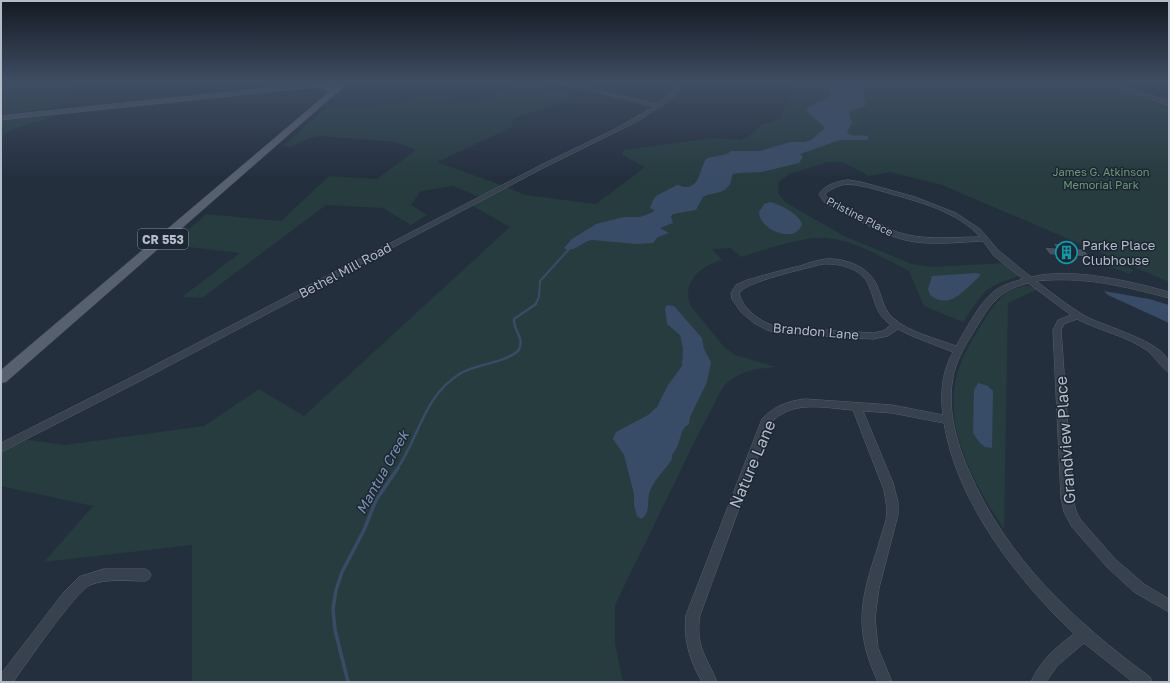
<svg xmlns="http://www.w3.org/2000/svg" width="1170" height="683" font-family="'Golos Text',sans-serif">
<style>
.green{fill:#263c3f}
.water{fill:#394c67}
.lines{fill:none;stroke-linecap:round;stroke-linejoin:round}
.stream-far2{stroke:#394c67;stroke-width:2}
.stream-far1{stroke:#394c67;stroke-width:2.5}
.stream{stroke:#394c67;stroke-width:3.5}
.building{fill:#455162;stroke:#1f2835}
.street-casing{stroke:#565f6c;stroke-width:1}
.secondary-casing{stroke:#565f6c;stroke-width:1}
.primary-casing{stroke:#414a57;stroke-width:1}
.street{fill:#38414e;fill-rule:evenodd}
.secondary{fill:#465061;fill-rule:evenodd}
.primary{fill:#56606e;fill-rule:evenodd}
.labels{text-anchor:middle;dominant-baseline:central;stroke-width:3;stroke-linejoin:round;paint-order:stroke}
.far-park-label{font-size:11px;fill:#6b9a76;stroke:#1d2633}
.far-street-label{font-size:11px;fill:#b4bcc9;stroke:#1d2633}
.shield{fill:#1d2633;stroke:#878f9c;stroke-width:1}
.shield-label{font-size:12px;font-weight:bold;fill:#b4bcc9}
.poi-label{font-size:13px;fill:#b4bcc9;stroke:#1d2633;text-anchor:start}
.street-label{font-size:13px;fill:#b4bcc9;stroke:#1d2633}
.water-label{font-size:14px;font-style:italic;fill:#7c92b1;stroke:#1d2633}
.near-street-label{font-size:16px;fill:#b4bcc9;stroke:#1d2633}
</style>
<rect width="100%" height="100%" fill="#242f3e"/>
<path class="green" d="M1,82H80L59,108L1,114Z
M518,82H549L541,88L567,94L572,100L513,118L512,127L437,162L504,186L525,195L596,204L645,167L622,155L624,150L713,138L741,140L756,131L760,125L780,119L795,82H1104L1169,104V282L942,185L890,172L869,176L842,162H828L789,174L779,182L778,193L785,202L844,236L912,264L931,267L1005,263L1018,275L1016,277C1009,280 1000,282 993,286C979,294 973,309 963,322L924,306L909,271C883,258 856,241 827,238C803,236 764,250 741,257L730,248L712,249L722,260C701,266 682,281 690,305L724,347L735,355L776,367C755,369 738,371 723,387L695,441L615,605V644L623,682H192V545L44,562L93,506L1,486V450L22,439L65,445L204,426L259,389L304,416L510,227L471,205L482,198L453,186L421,191L411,205L427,215L411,225L383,208L326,205L202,298L182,297L240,253L171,245L206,214L281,221L329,176L377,179L416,150L396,142L321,136L309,138L291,147L283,146L329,105L343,104L368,106L382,102L398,103C406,95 430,96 441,94L451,103L494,98L493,92L505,90Z
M53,116L50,118L14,129L1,136V121Z
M1106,259L1134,270L1129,274L1101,263Z
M1028,286L1038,289L1008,303L1004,529C975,485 941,426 958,371C963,354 974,337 983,322C994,305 1005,287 1028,286Z"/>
<path class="water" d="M831,82H908L870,88L862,92L866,101L865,106L850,111L849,114L852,123L847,132C853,139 861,133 869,137L867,140H840L800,154L803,157L799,163L795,164L762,172L739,173L733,174C731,177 732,181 730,184C722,196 714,191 703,197L696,210L673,214L671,217L673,223L660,228L669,233L658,237L653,243L636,244L592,240C582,241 574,254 564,248L572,239L596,224L624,217H640L653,212L654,210L650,208L653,200L656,196L677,185C680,185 682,187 686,187C701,187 700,165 707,158L727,154L731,151H760L790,142H805L811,140L825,128L806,110L809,107L831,95L826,85Z
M770,202C780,204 799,214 802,224C796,245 759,230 759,212L764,204Z
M976,273L980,274V276C965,289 950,311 930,295L928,289L932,276Z
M1104,291L1149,299L1169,305V323L1108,295Z
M667,305L674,306L702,338L704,349L711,362L707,382L690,417L689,424C680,429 681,439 677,447C676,450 673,452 672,455C672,457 672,459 671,461C665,469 651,484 649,494C647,502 651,513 641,519L637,516L634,505V494L624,455L613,439L616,432L648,415L657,407L668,385L682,366L683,348L680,335L667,324L665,308Z
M978,383L988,386L993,391L992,448L985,447L979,442L973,433L974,390Z"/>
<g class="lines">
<path class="stream-far2" d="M535,305L539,297L540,281L569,249"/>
<path class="stream-far1" d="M397,469C420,436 423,396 461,373C479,363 502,364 518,351C526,339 513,331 514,319L536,304"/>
<path class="stream" d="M348,682L335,630L333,609L336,590L342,572L364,530L376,500L398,468"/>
</g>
<path class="building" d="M1053,243L1065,244L1068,248L1083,249L1091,257L1050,255L1044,247L1056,248Z"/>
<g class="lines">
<defs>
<path id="street" d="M555,82H563L657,104L676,89L677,82H681V89L671,99L638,121L545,167L140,381L1,452V443L134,376L541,165L613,130L654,107Z
M1106,82H1113L1169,101V105Z
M848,180L861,182L915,197L956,213L980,229L998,250L1031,277C1072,267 1129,281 1169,292V298C1123,286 1084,276 1036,281C1052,293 1068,306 1085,316C1103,326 1165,342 1169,363C1170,366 1169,369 1169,372C1164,371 1154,356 1148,351C1127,336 1100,331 1077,319L1064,324L1061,330L1073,498L1076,511L1080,519L1115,559L1144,584L1169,599V612L1134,592L1107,567L1072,527L1064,512L1061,498L1053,330L1058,320L1071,315L1028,283C994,292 988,309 971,336C963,349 956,362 953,377C947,409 956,442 969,471C1006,558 1075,622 1150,677L1152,682H1133L1084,643L1057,666L1046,682H1031C1040,661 1056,647 1074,634C1017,579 957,503 944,423L892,413L863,411L893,483L898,502V515L879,588L875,618L878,648L892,682H878C855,632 859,604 876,553C879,542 883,531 886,520L887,509L884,490L853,410C824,408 791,399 770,424L700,615C695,647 706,655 717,682H702C690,661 683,639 686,615L762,419C774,406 788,401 805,399L892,405L943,415C940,393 942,372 953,352L912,336L898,329L888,336L873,339L776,333L767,330L754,323L741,312L732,299L731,293L736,285L747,280C765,275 782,270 800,266C808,263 817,260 826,259C841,258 861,264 871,276C882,288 880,307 893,318C910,333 935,338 956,346C965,331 979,304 992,293C1001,285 1013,282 1023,279L994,256L983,241C958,242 930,246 905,240C879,234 848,214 824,202L819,194C825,185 837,181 848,180ZM848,184C861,185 875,189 888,193C919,202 957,211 980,237C952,237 923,241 897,232L829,200L825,194C832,188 839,185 848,184ZM822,264C839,263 862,268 869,286C876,302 875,314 891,325L883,331L873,333L777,327C761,322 743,310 739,293C747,281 805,269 822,264Z
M104,569H145L149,571L151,575L149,579L145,581C127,581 107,578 90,585C76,591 25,665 13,682H1V674L64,592L79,577Z"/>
<path id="secondary" d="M326,82H350L346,84L1,120V116Z"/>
<path id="primary" d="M340,82H349L6,382L1,383V370L329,92L326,89L312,87V83L328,85L333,88Z"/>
</defs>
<use href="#street" class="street-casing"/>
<use href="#secondary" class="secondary-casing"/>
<use href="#primary" class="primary-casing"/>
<use href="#street" class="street"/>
<use href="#secondary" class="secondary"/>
<use href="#primary" class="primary"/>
</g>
<linearGradient id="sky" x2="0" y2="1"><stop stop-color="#141a22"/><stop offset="0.46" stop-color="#3f4d63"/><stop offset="1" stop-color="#3f4d63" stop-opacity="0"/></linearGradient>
<rect width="1170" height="178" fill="url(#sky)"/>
<defs>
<symbol id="building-ring" viewBox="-11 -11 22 22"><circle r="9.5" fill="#1d2633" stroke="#0f9aa8" stroke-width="1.5"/><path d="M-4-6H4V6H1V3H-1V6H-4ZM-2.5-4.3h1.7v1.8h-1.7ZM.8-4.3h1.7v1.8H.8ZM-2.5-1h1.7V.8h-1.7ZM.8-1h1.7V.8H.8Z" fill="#0f9aa8"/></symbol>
</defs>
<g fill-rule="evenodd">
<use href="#building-ring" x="1054" y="240" width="25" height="25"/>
</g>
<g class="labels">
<g class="far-park-label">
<text x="1101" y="171">James G. Atkinson<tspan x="1101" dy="13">Memorial Park</tspan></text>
</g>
<g class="far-street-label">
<text transform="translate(860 216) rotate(27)">Pristine Place</text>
</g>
<rect class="shield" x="138" y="229" width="50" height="20" rx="3"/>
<g class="shield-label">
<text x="163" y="239">CR 553</text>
</g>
<g class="poi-label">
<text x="1082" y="245">Parke Place<tspan x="1082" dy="15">Clubhouse</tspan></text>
</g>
<g class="street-label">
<text transform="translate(345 270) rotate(-28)">Bethel Mill Road</text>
<text transform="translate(816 331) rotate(5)">Brandon Lane</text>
</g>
<g class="water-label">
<text transform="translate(382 472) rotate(-61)">Mantua Creek</text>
</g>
<g class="near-street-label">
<text transform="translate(1065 440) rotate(-94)">Grandview Place</text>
<text transform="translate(752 464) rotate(-67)">Nature Lane</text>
</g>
</g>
<rect width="1170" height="683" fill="none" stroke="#b4bcc9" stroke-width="4"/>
</svg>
